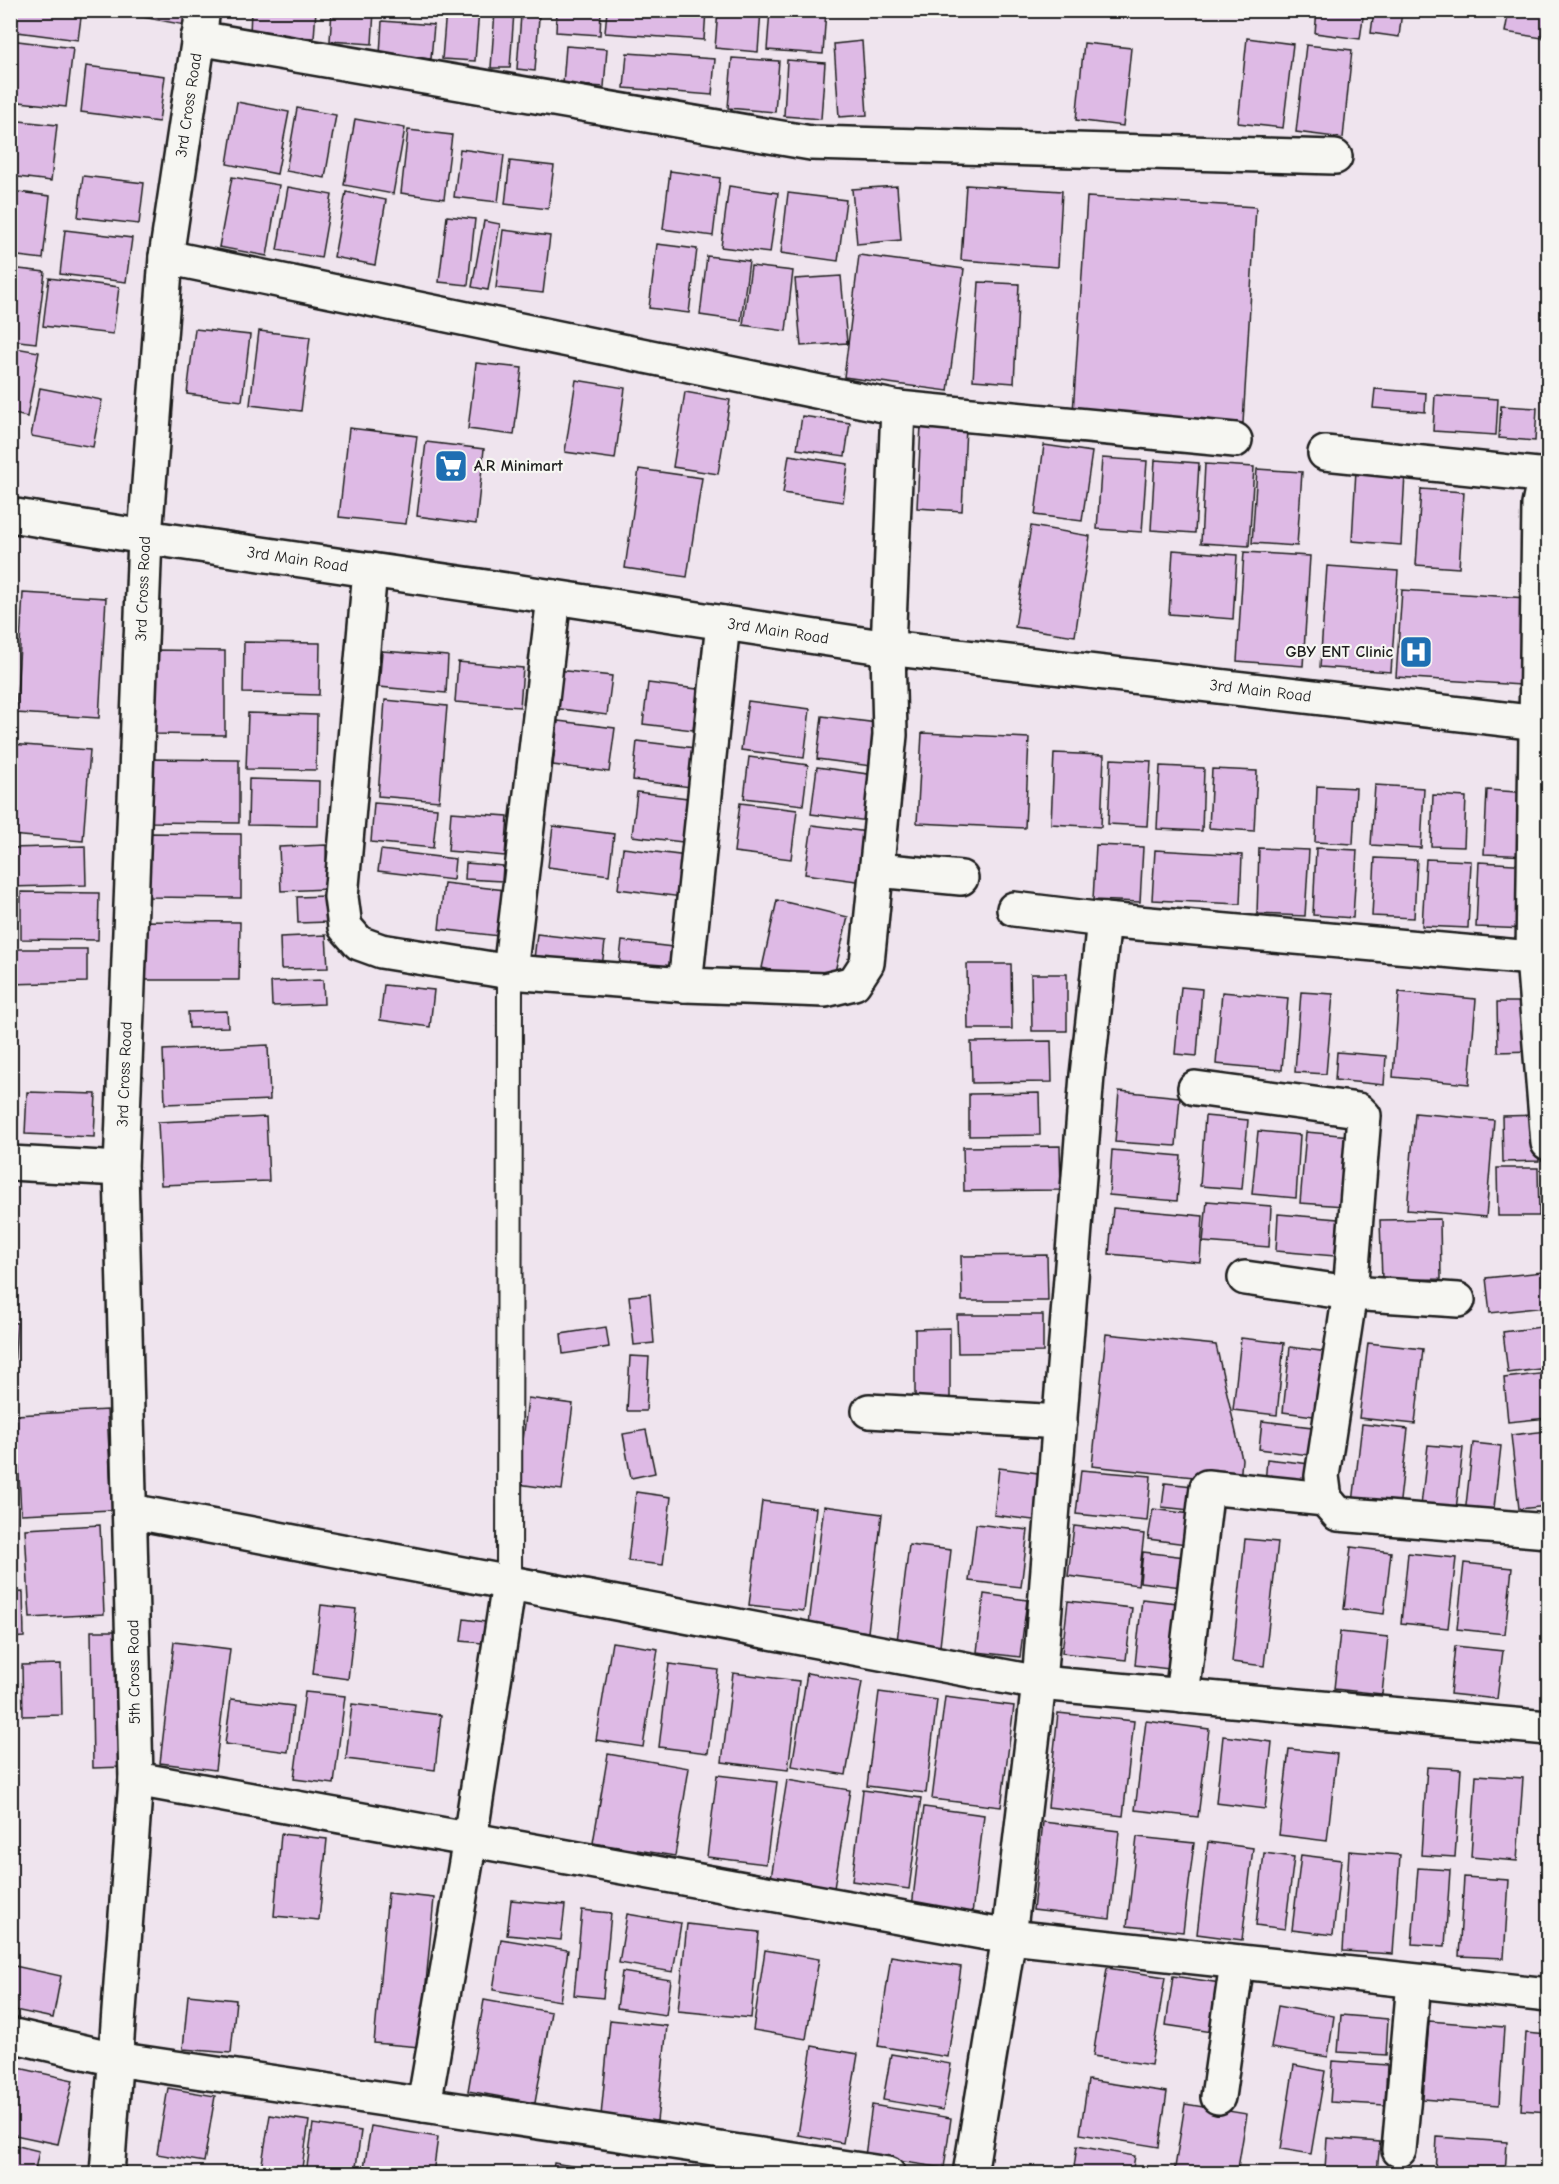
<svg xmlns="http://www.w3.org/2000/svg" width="1559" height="2184" font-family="'Comic Neue',sans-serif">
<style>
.building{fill:#debae5;stroke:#1c1c1c;stroke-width:1.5}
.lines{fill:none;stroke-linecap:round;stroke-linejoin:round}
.lane-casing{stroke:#1c1c1c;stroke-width:28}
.street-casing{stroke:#1c1c1c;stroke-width:38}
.secondary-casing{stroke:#1c1c1c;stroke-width:38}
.lane{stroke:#f6f6f2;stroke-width:24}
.street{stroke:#f6f6f2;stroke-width:33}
.secondary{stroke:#f6f6f2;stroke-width:33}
.labels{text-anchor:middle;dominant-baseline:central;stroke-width:4.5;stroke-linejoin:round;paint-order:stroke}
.street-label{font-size:16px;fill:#1c1c1c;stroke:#f6f6f2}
.poi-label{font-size:16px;font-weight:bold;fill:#1c1c1c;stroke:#f6f6f2;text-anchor:start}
</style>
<rect width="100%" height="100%" fill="#efe4ee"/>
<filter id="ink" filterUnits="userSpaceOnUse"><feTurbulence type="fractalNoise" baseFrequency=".0167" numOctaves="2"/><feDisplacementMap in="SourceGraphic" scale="12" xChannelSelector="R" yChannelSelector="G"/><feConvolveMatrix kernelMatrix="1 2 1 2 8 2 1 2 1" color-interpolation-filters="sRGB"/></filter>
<g filter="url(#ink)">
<path class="building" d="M10,10H82L78,40L10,31Z
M105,10H188L185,25Z
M251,10H316L314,38L250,34Z
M332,10H374L372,44L330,41Z
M446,10H479L475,61L442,59Z
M557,10H601L600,35L556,32Z
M607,10H706L704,40L605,33Z
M718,10H761L758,52L715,48Z
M770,10H826L823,54L767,50Z
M1317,10H1364L1360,39L1315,33Z
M1374,10H1402L1399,37L1371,33Z
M1509,10H1547L1542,38L1505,32Z
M495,11L514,12L510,68H491Z
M521,15L539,17L535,71L517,69Z
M382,21L434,25L431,59L380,55Z
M1247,38L1293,44L1283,128L1238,123Z
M10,40L73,48L66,107L10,101Z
M862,41L867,115L839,117L834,44Z
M1084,43L1131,48L1123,126L1076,120Z
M1306,45L1352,50L1343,138L1296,132Z
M566,46L607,49L604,87L563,84Z
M627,53L715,59L712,95L624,88Z
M732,58L779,61L775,112L728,108Z
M787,60L825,63L821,119L784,116Z
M86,66L165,76L159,122L81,112Z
M237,102L289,112L277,174L227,164Z
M297,108L336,115L325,178L286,171Z
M355,119L405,128L393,194L344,185Z
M10,120L57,125L51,181L10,176Z
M408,130L452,135L444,199L401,193Z
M460,149L504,155L498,202L454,197Z
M510,161L554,166L548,209L505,204Z
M670,171L720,178L713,236L663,229Z
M83,176L144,183L139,224L78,217Z
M232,177L279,185L267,256L219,247Z
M966,185L1062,191L1058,267L961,260Z
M729,186L778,193L770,253L721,247Z
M897,186L901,240L857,244L852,189Z
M288,187L332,195L321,258L277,250Z
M10,191L50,196L43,259L10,255Z
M346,192L386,200L375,265L334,257Z
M788,193L846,200L838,261L781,253Z
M1087,197L1256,207L1243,423L1073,413Z
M447,216L475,219L468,285L439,282Z
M484,221L500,224L488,290L472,287Z
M65,230L132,238L126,282L60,274Z
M503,230L550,236L543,293L496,288Z
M657,244L697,249L689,313L649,308Z
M859,255L964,269L948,391L844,377Z
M707,256L749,261L741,321L700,315Z
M751,266L793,271L786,331L743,325Z
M10,268L45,272L36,343L10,340Z
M841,276L847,343L801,346L795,279Z
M49,278L119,287L113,334L43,326Z
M979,282L1019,284L1014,383L973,380Z
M195,329L250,335L242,401L187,394Z
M259,331L310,337L301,411L250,405Z
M10,347L39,352L27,417L10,413Z
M476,363L522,368L514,435L468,429Z
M576,380L625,388L615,459L565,452Z
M40,388L102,400L93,447L31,436Z
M1375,389L1426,393L1425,412L1373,408Z
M685,392L730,400L718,474L673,467Z
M1435,395L1498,399L1496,435L1433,431Z
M1501,406L1537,408L1535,441L1499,438Z
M802,416L850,423L845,456L797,449Z
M921,425L966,427L962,511L917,508Z
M349,428L417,436L406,524L339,517Z
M426,442L484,449L476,524L417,516Z
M1044,445L1092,452L1082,521L1035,515Z
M789,455L848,464L843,502L783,493Z
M1102,458L1147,461L1142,532L1097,529Z
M1155,460L1199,463L1195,533L1151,530Z
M1205,464L1254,467L1249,546L1201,543Z
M639,469L702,478L687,577L625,568Z
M1257,469L1302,472L1297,546L1252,543Z
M1356,470L1405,474L1401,545L1352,541Z
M1421,489L1464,492L1459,568L1416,565Z
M1031,526L1090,536L1075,636L1015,627Z
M1173,550L1237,555L1233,619L1169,614Z
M1244,552L1310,556L1303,666L1237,661Z
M1327,566L1398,571L1391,672L1320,667Z
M1402,590L1527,598L1521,685L1396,677Z
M23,593L106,598L99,718L16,713Z
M244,642L320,643L319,695L243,693Z
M153,650L225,651V735L152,734Z
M382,651L448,656L446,693L379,687Z
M458,662L523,668L520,707L455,702Z
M557,670L612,676L607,715L553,708Z
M648,683L697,689L693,730L643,724Z
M385,700L447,706L439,801L378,796Z
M748,701L810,709L804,758L741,750Z
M248,713L317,715L316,770L246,769Z
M822,716L885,724L879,767L817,759Z
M558,721L615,728L609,772L553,765Z
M922,733L1029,738L1025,828L917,823Z
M637,741L695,748L691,787L633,780Z
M10,744L90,750L83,841L10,835Z
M1054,753L1104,755L1101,827L1051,824Z
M749,757L808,765L803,805L744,798Z
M147,759L239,760V823L147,822Z
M1111,759L1151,761L1147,826L1108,824Z
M1160,766L1204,768L1202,831L1157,829Z
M817,767L875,775L869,821L811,814Z
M1212,769L1257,771L1254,831L1209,828Z
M249,779L319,781L318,826L248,825Z
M1375,785L1424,788L1421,848L1371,845Z
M1317,786L1356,788L1353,844L1315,842Z
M1487,790L1532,793L1529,856L1484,854Z
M637,792L696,799L691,843L632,836Z
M1433,795L1466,797L1464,847L1431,846Z
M374,803L437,808L433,848L371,842Z
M740,803L797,810L791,859L734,852Z
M451,812L508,816L505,856L448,851Z
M812,825L876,833L871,883L805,874Z
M553,826L614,834L609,875L548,867Z
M147,833L241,834V898L147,897Z
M326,845L327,889L281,891L279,847Z
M1096,845L1143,847L1140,902L1093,900Z
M85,846L86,885L10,887V848Z
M623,848L687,856L682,897L618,889Z
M1259,848L1309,850L1305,916L1257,914Z
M1316,848L1357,850L1353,918L1313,915Z
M381,850L455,859L453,880L378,871Z
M1155,850L1242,855L1240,904L1152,900Z
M1375,858L1417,860L1414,918L1372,916Z
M1426,859L1471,861L1468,928L1422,926Z
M1479,862L1531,865L1528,929L1476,927Z
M466,863L503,866L502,881L465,879Z
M444,883L505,890L499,936L439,929Z
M21,892L99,893L98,940L21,939Z
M326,896L328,922L298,923L297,897Z
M777,900L848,917L832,984L762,968Z
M137,921L240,922L239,980H136Z
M537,934L605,942L601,975L533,967Z
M326,935L328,968L281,969L280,937Z
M622,941L681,948L677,981L618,974Z
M10,949H87V982L10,984Z
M967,964H1011L1012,1029H968Z
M1031,974H1067V1031H1032Z
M323,980L324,1004L272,1006L271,982Z
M384,985L434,990L430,1027L380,1020Z
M1181,987L1202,989L1197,1056L1175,1054Z
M1222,992L1288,998L1282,1070L1216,1064Z
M1301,992L1333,994L1326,1074L1295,1072Z
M1399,992L1476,999L1469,1084L1393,1077Z
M1497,1002H1532V1051L1498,1052Z
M227,1011L228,1027L189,1028L188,1012Z
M1051,1041L1052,1082L972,1083L971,1042Z
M268,1045L270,1100L165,1104L163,1050Z
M1337,1052L1386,1056L1384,1085L1335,1080Z
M1119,1091L1180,1097L1176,1146L1115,1142Z
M27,1092L96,1094L94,1137L25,1134Z
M1039,1093L1040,1135L969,1136V1094Z
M1415,1113L1494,1120L1486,1217L1407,1210Z
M1538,1115L1539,1161L1503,1162L1502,1116Z
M1205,1116L1248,1120L1242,1189L1200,1186Z
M266,1117L269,1181L161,1185L158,1122Z
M1258,1131L1300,1135L1296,1198L1252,1194Z
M1306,1132L1351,1136L1345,1206L1300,1203Z
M1060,1146L1061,1190L964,1191L963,1147Z
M1112,1150L1181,1156L1177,1201L1109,1195Z
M1497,1168H1538L1539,1216H1498Z
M1207,1201L1271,1206L1269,1247L1203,1242Z
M1113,1208L1203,1216L1200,1262L1109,1254Z
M10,1210L12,1261H10Z
M1278,1214L1338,1219L1335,1256L1276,1251Z
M1440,1219L1441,1279L1382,1280L1380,1220Z
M1047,1255L1048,1301H962L961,1256Z
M1542,1272L1546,1307L1490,1313L1486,1278Z
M650,1294L654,1343L634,1345L629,1296Z
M957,1315H1043V1352L958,1353Z
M10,1322L17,1323L14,1368L10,1367Z
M1548,1326V1368L1508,1373L1503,1332Z
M606,1327L609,1347L563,1354L561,1334Z
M950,1328V1399H915V1329Z
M1106,1334L1216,1345L1242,1459L1240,1482L1092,1466Z
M1241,1338L1284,1343L1277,1415L1233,1410Z
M1368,1343L1423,1349L1415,1424L1359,1418Z
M1290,1347L1328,1352L1321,1417L1283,1412Z
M630,1356L649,1357L646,1411H627Z
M1548,1373V1418L1508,1422L1504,1378Z
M528,1398L573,1404L562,1490L518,1484Z
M107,1410L112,1510L21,1514L16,1415Z
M1262,1421L1312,1427L1309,1455L1259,1449Z
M1362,1424L1408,1429L1398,1518L1352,1512Z
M10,1427H12L13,1473H10Z
M646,1430L655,1473L631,1478L623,1434Z
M1548,1431V1506L1519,1509L1511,1435Z
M1473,1443L1501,1446L1493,1517L1465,1514Z
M1428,1445L1463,1448L1455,1519L1420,1514Z
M1267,1459L1310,1464L1307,1489L1265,1484Z
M999,1468L1046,1474L1041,1521L994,1515Z
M1081,1470L1151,1476L1147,1521L1076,1514Z
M1165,1483L1202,1487L1199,1511L1162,1507Z
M10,1486H15L16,1583H10Z
M636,1492L671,1497L663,1565L628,1561Z
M762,1501L816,1508L804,1611L749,1605Z
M824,1506L882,1514L868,1632L809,1624Z
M1153,1509L1198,1515L1194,1545L1148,1539Z
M976,1524L1028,1530L1021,1587L969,1581Z
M100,1525L104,1614L30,1618L25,1529Z
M1074,1526L1144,1534L1138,1585L1068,1576Z
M1245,1539L1278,1542L1264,1666L1232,1662Z
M909,1545L951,1550L939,1655L896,1649Z
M1351,1547L1391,1552L1384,1614L1344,1609Z
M1143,1552L1194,1558L1190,1588L1140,1582Z
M1408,1553L1456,1558L1448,1628L1401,1623Z
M1464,1563L1512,1568L1505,1634L1457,1629Z
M23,1592L24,1637L10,1638V1593Z
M984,1594L1027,1600L1020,1657L977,1652Z
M1142,1599L1186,1604L1178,1670L1135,1665Z
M1068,1601L1132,1608L1126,1660L1062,1653Z
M321,1605L356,1609L348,1679L313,1674Z
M464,1619L485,1622L482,1643L461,1641Z
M91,1631H123L125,1767L93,1768Z
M1340,1632L1388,1637L1382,1694L1334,1689Z
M174,1642L230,1649L215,1770L160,1763Z
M612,1642L658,1649L643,1747L596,1740Z
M1455,1646L1503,1651L1497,1699L1450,1694Z
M61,1664L62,1715L23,1716L22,1665Z
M669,1664L718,1670L708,1753L659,1747Z
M733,1673L799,1681L788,1770L722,1762Z
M807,1673L862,1682L846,1775L792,1766Z
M305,1692L345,1696L334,1784L294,1779Z
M879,1692L937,1700L926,1793L867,1786Z
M945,1697L1014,1706L1001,1807L932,1799Z
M231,1699L293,1706L288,1752L225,1744Z
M352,1704L441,1715L435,1770L346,1759Z
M1058,1713L1134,1721L1123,1816L1048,1807Z
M1146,1721L1209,1729L1198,1817L1135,1810Z
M1223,1736L1272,1742L1265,1809L1216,1803Z
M1289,1749L1337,1754L1327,1841L1279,1835Z
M608,1754L689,1768L675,1856L593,1843Z
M1427,1767L1461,1769L1455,1857L1421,1855Z
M717,1775L777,1782L766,1864L707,1857Z
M1476,1775L1523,1778L1517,1861L1471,1857Z
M787,1780L850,1790L834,1888L771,1878Z
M863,1790L921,1798L909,1889L852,1881Z
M924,1807L984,1815L972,1914L912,1907Z
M1043,1822L1119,1831L1110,1919L1033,1910Z
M281,1834L327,1839L319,1920L274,1916Z
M1137,1837L1194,1843L1183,1932L1127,1926Z
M1208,1842L1253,1848L1242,1940L1197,1934Z
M1349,1851L1400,1855L1393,1954L1343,1951Z
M1264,1853L1294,1857L1285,1929L1256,1925Z
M1301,1855L1341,1860L1333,1935L1292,1930Z
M1418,1868L1450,1870L1445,1946L1412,1944Z
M1464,1877L1509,1880L1504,1958L1459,1956Z
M388,1893L434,1898L420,2047L374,2043Z
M511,1900L565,1905L561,1940L507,1935Z
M582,1910L611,1913L603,1998L574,1995Z
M627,1914L681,1923L673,1972L619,1963Z
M687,1924L759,1932L751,2018L678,2011Z
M501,1939L568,1950L560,2001L493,1990Z
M765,1950L819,1959L806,2039L753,2030Z
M891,1956L961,1967L948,2057L878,2046Z
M10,1965L61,1976L53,2018L10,2009Z
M1107,1968L1165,1977L1151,2065L1093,2056Z
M622,1972L671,1980L666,2015L617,2008Z
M1173,1976L1227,1984L1219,2033L1166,2025Z
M188,1995L236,2000L231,2053L183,2049Z
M484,2000L551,2012L535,2103L468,2091Z
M1278,2006L1334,2016L1328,2057L1271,2048Z
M1341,2015L1388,2019L1386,2055L1338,2052Z
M610,2020L667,2026L657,2121L601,2116Z
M1429,2021L1504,2027L1499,2105L1423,2099Z
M1526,2033L1548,2035V2112L1521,2110Z
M812,2046L858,2054L843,2143L798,2135Z
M891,2054L951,2064L943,2110L883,2100Z
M1333,2061L1387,2065L1385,2105L1330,2102Z
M1294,2065L1325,2071L1311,2154L1281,2149Z
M10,2066L73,2080L58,2144L10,2134Z
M1088,2080L1167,2092L1159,2147L1080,2134Z
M168,2088L215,2096L204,2162L157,2154Z
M1185,2104L1247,2114L1237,2174H1174Z
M872,2105L951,2118L944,2168L865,2156Z
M270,2115L309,2121L301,2174L261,2169Z
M313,2124L361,2131L355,2174H306Z
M371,2126L438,2137L433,2174H363Z
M1437,2137L1507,2142L1505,2174H1435Z
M1327,2138L1380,2142L1377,2172L1325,2169Z
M10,2144L39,2151L34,2174H10Z
M1077,2146L1135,2156L1132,2174H1073Z
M554,2163L611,2173V2174H552Z
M158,2168L190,2174H157Z"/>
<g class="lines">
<defs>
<path id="lane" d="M509,1583L510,972"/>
<g id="street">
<path d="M198,38L811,143L1335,157"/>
<path d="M166,257L898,408L888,648L890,735L867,963L854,983L825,990L685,985L510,972L381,951L359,943L345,927L341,897L370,570"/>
<path d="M898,408L1235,440"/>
<path d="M1325,453L1548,476"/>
<path id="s1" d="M10,515L145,537L554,597L888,648L1548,724"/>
<path d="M877,870L961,878"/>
<path d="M1014,909L1104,920"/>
<path d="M510,972L554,597"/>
<path d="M685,985L723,623"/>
<path d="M1195,1088L1358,1110L1364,1116L1350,1293L1322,1476L1325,1499L1338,1514L1548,1531"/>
<path d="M10,1163L121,1169"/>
<path d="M1245,1278L1350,1293L1458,1300"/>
<path d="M869,1411L1060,1422"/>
<path d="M130,1511L1039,1683L1548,1728"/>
<path d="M1182,1696L1207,1487L1325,1499"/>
<path d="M136,1779L1009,1937L1548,1995"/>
<path d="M10,2035L115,2059L888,2174"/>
<path d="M1218,2097L1237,1963"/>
<path d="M424,2105L470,1839L509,1583"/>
<path d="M1399,2150L1414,1982"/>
<path id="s2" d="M107,2174L136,1779L121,1169L145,537L166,257L203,10"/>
<path d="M970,2174L1009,1937L1039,1683L1087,1075L1104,920L1533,958"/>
</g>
<path id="secondary" d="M1548,476L1542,490L1539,505L1533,958L1548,1143"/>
</defs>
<use href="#lane" class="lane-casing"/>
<use href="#street" class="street-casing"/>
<use href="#secondary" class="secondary-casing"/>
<use href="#lane" class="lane"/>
<use href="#street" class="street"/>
<use href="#secondary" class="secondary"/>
</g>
</g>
<defs>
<symbol id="supermarket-square" viewBox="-11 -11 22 22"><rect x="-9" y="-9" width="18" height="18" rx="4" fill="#1f6fb2" stroke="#f6f6f2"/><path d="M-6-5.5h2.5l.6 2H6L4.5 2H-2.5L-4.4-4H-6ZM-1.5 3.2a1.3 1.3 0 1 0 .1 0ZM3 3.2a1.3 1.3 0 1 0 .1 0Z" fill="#fff"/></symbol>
<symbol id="hospital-square" viewBox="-11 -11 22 22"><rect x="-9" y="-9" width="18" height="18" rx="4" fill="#1f6fb2" stroke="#f6f6f2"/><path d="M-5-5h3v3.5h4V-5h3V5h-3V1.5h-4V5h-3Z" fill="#fff"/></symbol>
</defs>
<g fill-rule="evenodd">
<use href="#supermarket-square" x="432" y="447" width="38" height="38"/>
<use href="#hospital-square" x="1397" y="633" width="38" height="38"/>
</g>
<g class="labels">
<g class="street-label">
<text stroke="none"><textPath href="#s2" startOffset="2073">3rd Cross Road</textPath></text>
<text stroke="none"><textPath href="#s1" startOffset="291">3rd Main Road</textPath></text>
<text stroke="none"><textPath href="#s2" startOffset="1587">3rd Cross Road</textPath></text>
<text stroke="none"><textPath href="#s1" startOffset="777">3rd Main Road</textPath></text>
<text stroke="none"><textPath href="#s1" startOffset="1263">3rd Main Road</textPath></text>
<text stroke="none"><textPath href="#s2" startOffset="1101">3rd Cross Road</textPath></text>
<text transform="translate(134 1672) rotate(-91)">5th Cross Road</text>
</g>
<g class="poi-label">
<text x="474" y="466">A.R Minimart</text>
<text x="1393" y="652" text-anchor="end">GBY ENT Clinic</text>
</g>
</g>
<rect width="1559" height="2184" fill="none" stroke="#f6f6f2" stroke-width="36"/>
<rect x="18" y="18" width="1523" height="2148" fill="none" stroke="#1c1c1c" stroke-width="2" filter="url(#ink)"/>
</svg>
